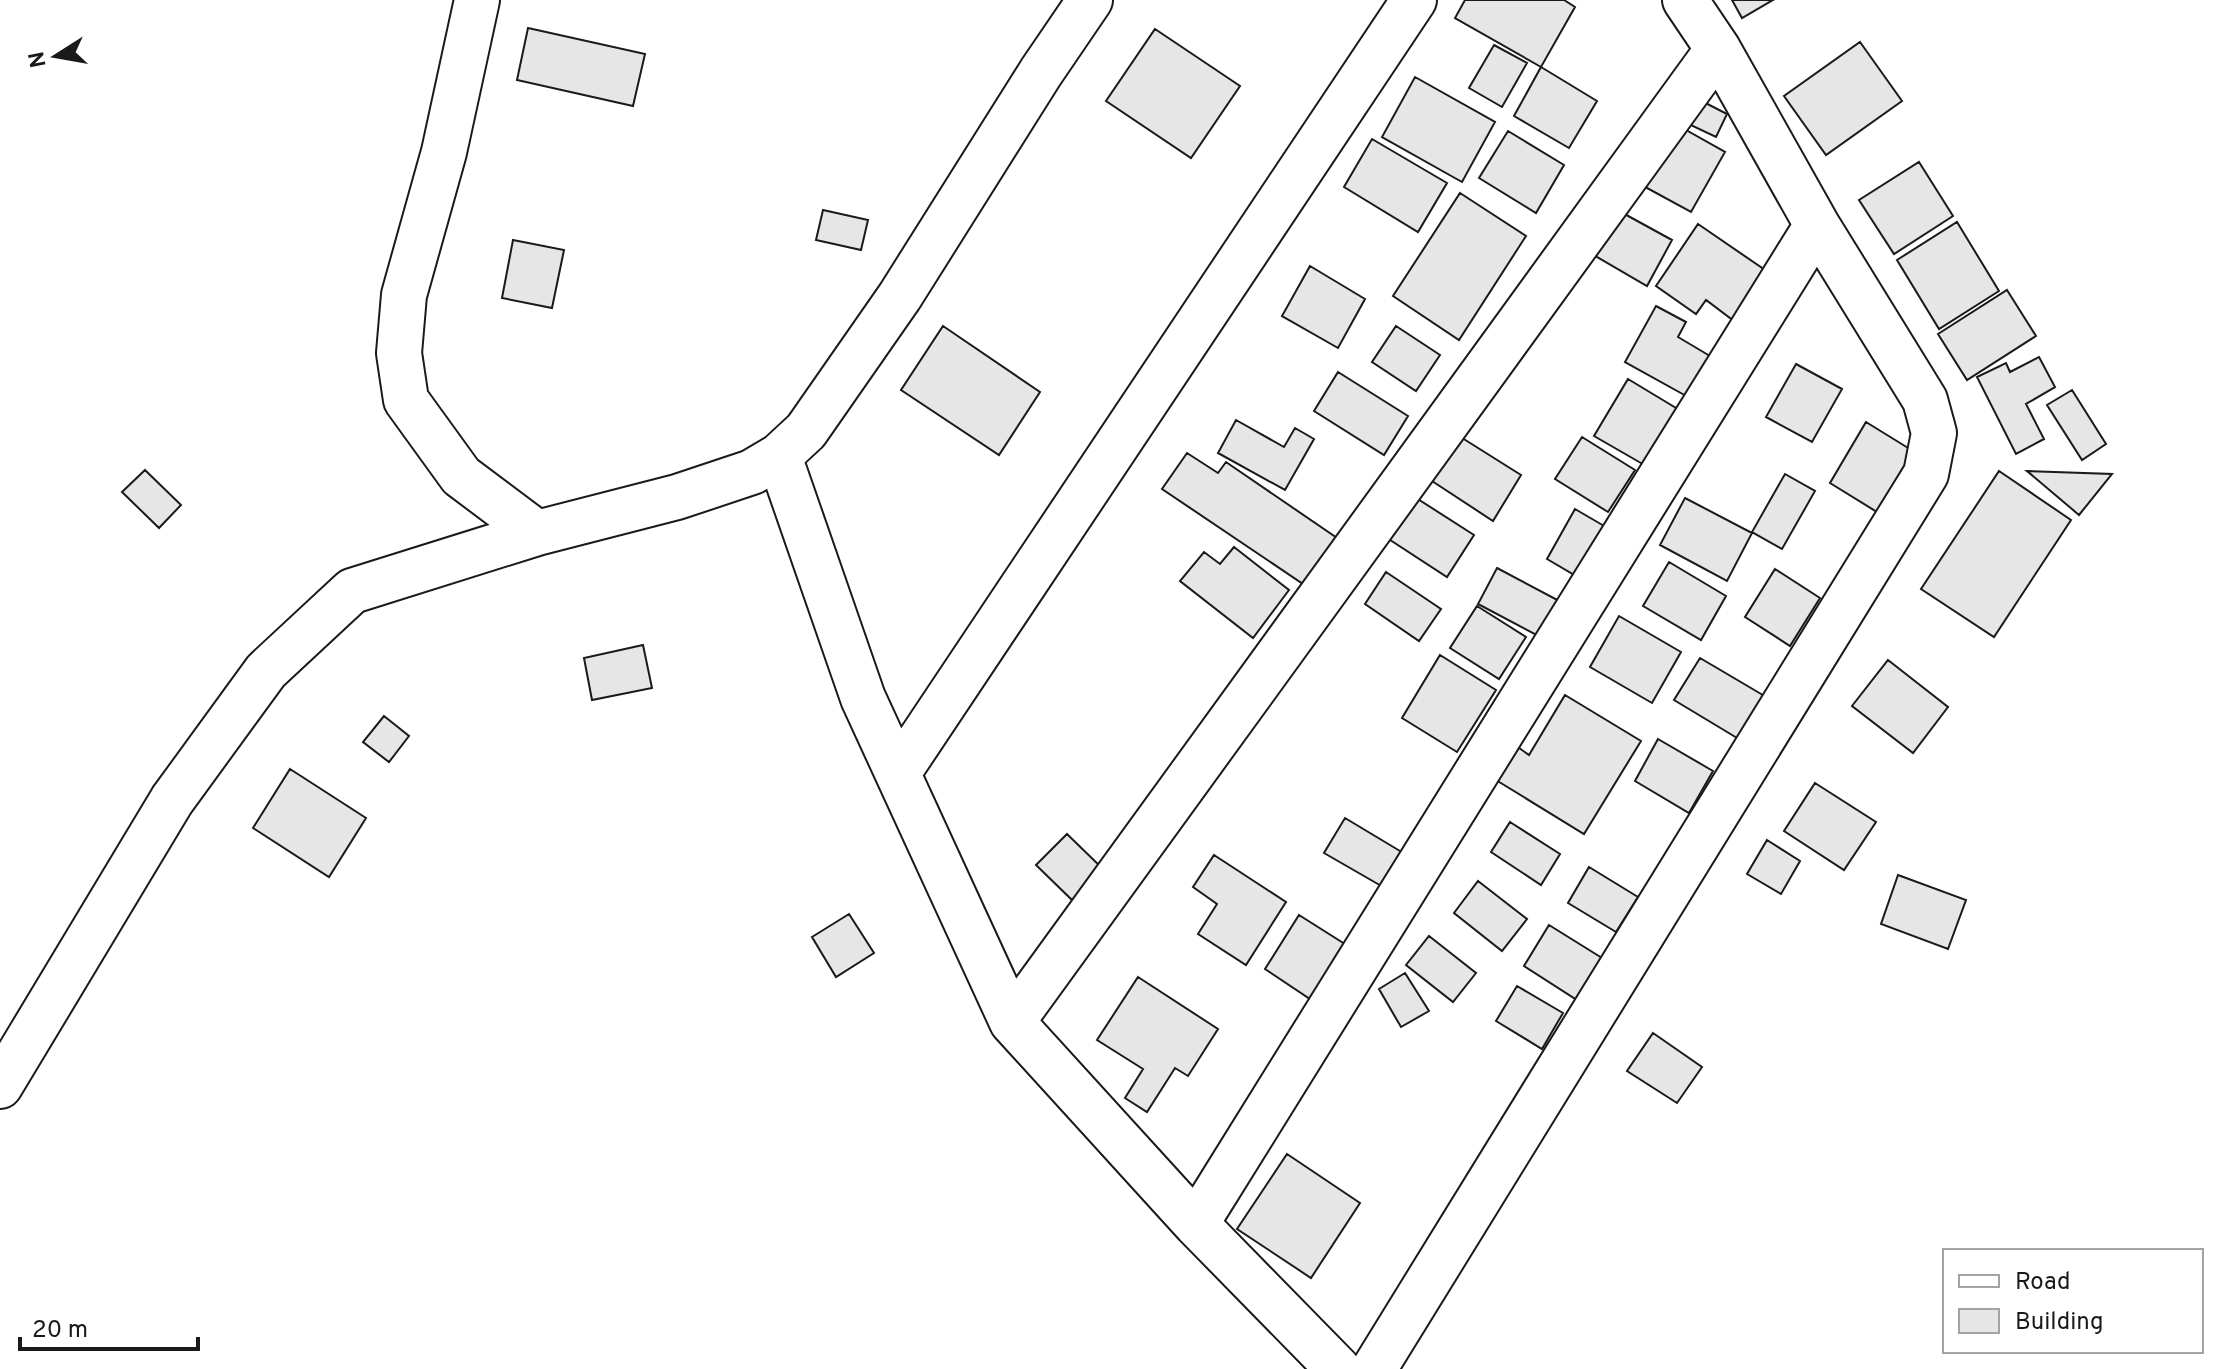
<svg xmlns="http://www.w3.org/2000/svg" width="2219" height="1369" font-family="Overpass,sans-serif">
<style>
.building{fill:#e6e6e6;stroke:#1a1a1a;stroke-width:2}
.lines{fill:none;stroke-linecap:round;stroke-linejoin:round}
.street-casing{stroke:#1a1a1a;stroke-width:48}
.street{stroke:#fff;stroke-width:44}
</style>
<rect width="100%" height="100%" fill="#fff"/>
<path class="building" d="M1465,0H1564L1575,7L1541,67L1455,18Z
M1732,0H1773L1742,18Z
M528,28L645,54L633,106L517,80Z
M1155,29L1240,86L1191,158L1106,101Z
M1860,42L1902,101L1826,155L1784,96Z
M1494,45L1527,63L1502,107L1469,88Z
M1541,67L1597,101L1569,148L1514,116Z
M1415,77L1495,122L1462,182L1382,137Z
M1690,95L1727,114L1716,137L1678,119Z
M1670,121L1725,152L1691,212L1636,182Z
M1508,131L1564,165L1536,213L1479,178Z
M1372,139L1447,183L1418,232L1344,187Z
M1919,162L1953,216L1894,254L1859,200Z
M1460,193L1526,236L1459,340L1393,296Z
M1610,206L1672,240L1647,286L1585,250Z
M823,210L868,220L861,250L816,240Z
M1957,222L1999,291L1939,329L1897,260Z
M1698,224L1768,272L1734,321L1706,300L1696,314L1656,286Z
M513,240L564,250L552,308L502,298Z
M1310,266L1365,299L1338,348L1282,316Z
M2007,290L2036,336L1967,380L1938,334Z
M1656,306L1686,322L1678,337L1710,356L1688,397L1625,362Z
M943,326L1040,392L999,455L901,390Z
M1396,326L1440,355L1416,391L1372,362Z
M2039,357L2055,387L2026,404L2044,439L2016,454L1977,377L2006,363L2010,372Z
M1796,364L1842,389L1812,442L1766,417Z
M1338,372L1408,416L1384,455L1314,411Z
M1628,379L1686,414L1653,470L1594,436Z
M2072,390L2106,444L2082,460L2047,405Z
M1236,420L1284,447L1295,428L1314,439L1285,490L1218,453Z
M1866,422L1913,451L1877,512L1830,483Z
M1459,436L1521,475L1493,521L1432,481Z
M1582,437L1635,470L1608,512L1555,479Z
M1187,453L1218,473L1226,462L1340,540L1309,588L1162,489Z
M145,470L181,505L159,528L122,492Z
M1999,471L2071,520L1994,637L1921,589Z
M2027,471L2112,474L2079,515Z
M1785,474L1815,491L1782,549L1752,532Z
M1410,494L1474,535L1447,577L1384,536Z
M1685,498L1752,533L1727,581L1660,545Z
M1575,509L1611,530L1583,580L1547,559Z
M1234,547L1289,590L1253,638L1180,581L1204,552L1220,564Z
M1669,562L1726,596L1701,640L1643,606Z
M1497,568L1563,603L1544,639L1478,604Z
M1775,569L1820,598L1790,646L1745,617Z
M1386,572L1441,609L1419,641L1365,604Z
M1477,606L1526,637L1499,679L1450,648Z
M1619,616L1681,652L1652,703L1590,667Z
M643,645L652,688L592,700L584,658Z
M1440,655L1496,690L1457,752L1402,718Z
M1700,658L1773,701L1747,744L1674,700Z
M1888,660L1948,707L1913,753L1852,706Z
M1565,695L1641,741L1584,834L1491,777L1512,743L1529,755Z
M384,716L409,736L389,762L363,742Z
M1658,739L1713,771L1689,813L1635,781Z
M290,769L366,818L329,877L253,828Z
M1815,783L1876,822L1844,870L1784,831Z
M1345,818L1410,857L1390,891L1324,853Z
M1510,822L1560,854L1541,885L1491,852Z
M1067,834L1103,869L1072,900L1036,865Z
M1767,840L1800,861L1781,894L1747,874Z
M1214,855L1286,902L1246,965L1198,934L1217,904L1193,887Z
M1589,867L1638,897L1616,932L1568,903Z
M1898,875L1966,900L1948,949L1881,924Z
M1478,881L1527,919L1502,951L1454,913Z
M849,914L874,953L836,977L812,937Z
M1299,915L1348,946L1313,1001L1265,969Z
M1549,925L1602,958L1577,1000L1524,966Z
M1429,936L1476,973L1453,1002L1406,965Z
M1405,973L1429,1011L1401,1027L1379,989Z
M1138,977L1218,1029L1188,1076L1175,1068L1147,1112L1125,1098L1143,1069L1097,1040Z
M1517,986L1563,1013L1542,1049L1496,1021Z
M1653,1033L1702,1067L1677,1103L1627,1071Z
M1287,1154L1360,1203L1311,1278L1237,1229Z"/>
<g class="lines">
<defs>
<path id="street" d="M477,0L444,152L404,295L399,353L406,400L461,476L537,533
M779,456L863,698L1012,1022L1196,1224L1338,1369
M898,773L1414,0
M1012,1022L1718,49
M0,1086L172,800L266,671L352,591L537,533L677,497L752,472L779,456L806,431L900,296L1041,72L1090,0
M1196,1224L1817,225
M1374,1369L1926,474L1934,433L1925,400L1817,225L1718,49L1685,0"/>
</defs>
<use href="#street" class="street-casing"/>
<use href="#street" class="street"/>
</g>
<rect x="1943" y="1249" width="260" height="104" fill="#ffffff" stroke="#a3a3a3" stroke-width="2"/>
<rect x="1959" y="1275" width="40" height="12" fill="#ffffff" stroke="#a3a3a3" stroke-width="2"/>
<text x="2015" y="1289" font-size="24" fill="#1a1a1a">Road</text>
<rect x="1959" y="1309" width="40" height="24" fill="#e6e6e6" stroke="#a3a3a3" stroke-width="2"/>
<text x="2015" y="1329" font-size="24" fill="#1a1a1a">Building</text>
<g transform="translate(56 56) rotate(259)" stroke="#ffffff" stroke-width="6" paint-order="stroke">
<path d="M0-6L14 30L0 20L-14 30Z" fill="#1a1a1a"/>
<text y="-12" font-size="22" font-weight="bold" text-anchor="middle" fill="#1a1a1a">N</text>
</g>
<path d="M20 1337v12h178v-12" fill="none" stroke="#1a1a1a" stroke-width="4"/>
<text x="32" y="1337" font-size="24" fill="#1a1a1a" stroke="#ffffff" stroke-width="6" paint-order="stroke">20 m</text>
</svg>
